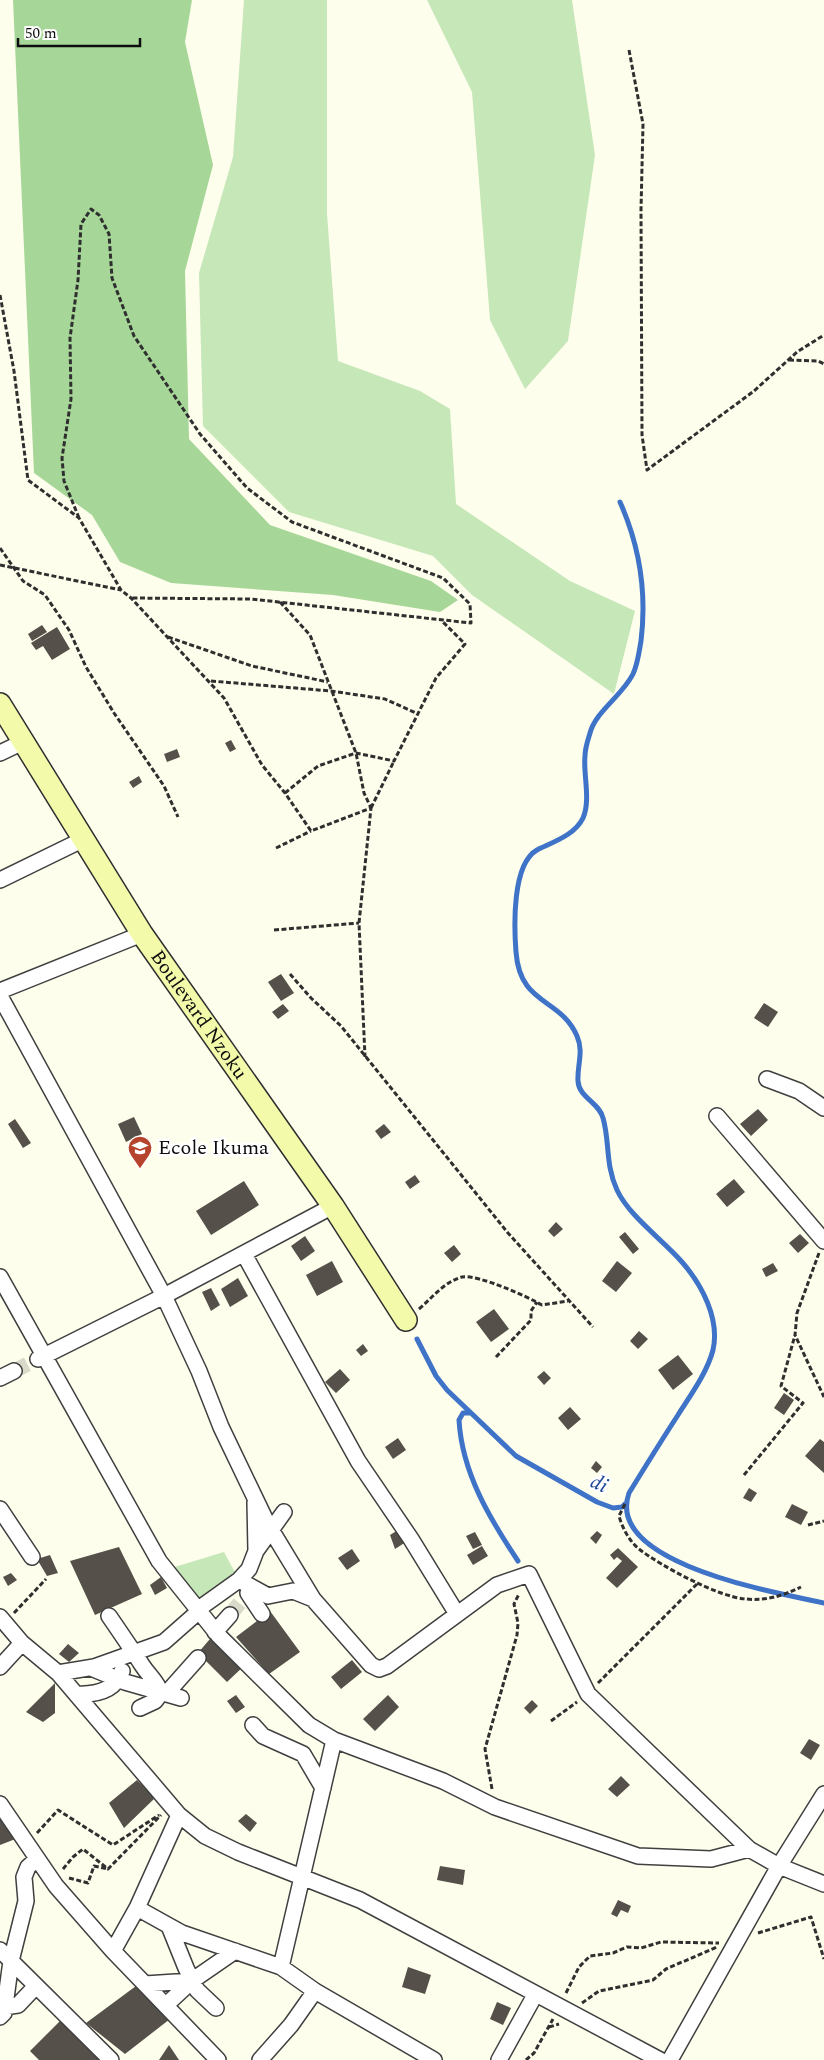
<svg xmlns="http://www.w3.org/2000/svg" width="824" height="2060" font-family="Spectral,serif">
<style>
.green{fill:#c6e7b8}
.forest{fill:#a7d798}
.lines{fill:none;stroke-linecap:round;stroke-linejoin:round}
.stream{stroke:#3f73c7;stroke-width:5}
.building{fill:#555049}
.street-tunnel{stroke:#dadacb;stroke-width:15;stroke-dasharray:15 8;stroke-linecap:butt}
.street-casing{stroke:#404040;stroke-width:18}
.secondary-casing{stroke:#2f2f2f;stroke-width:24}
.path{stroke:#2f2f2f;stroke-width:3;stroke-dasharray:5 2.5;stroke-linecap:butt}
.street{stroke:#fff;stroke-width:15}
.secondary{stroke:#f3fbab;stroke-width:21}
.labels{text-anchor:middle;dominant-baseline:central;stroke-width:5;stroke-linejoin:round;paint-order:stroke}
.street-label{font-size:20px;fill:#0d0d0d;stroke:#fff}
.poi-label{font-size:20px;fill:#0d0d0d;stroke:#fff;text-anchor:start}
.water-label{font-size:21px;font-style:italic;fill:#1c4798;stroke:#fff}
</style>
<rect width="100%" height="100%" fill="#fefeed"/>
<path class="green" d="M244,0H327V214L338,361L420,391L450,409L456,504L570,581L635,611L614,694L472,595L433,556L289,512L203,426L199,273L233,157Z
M427,0H572L595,155L568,341L525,389L490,320L472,92Z
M224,1552L239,1580L197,1610L168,1569Z"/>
<path class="forest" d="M13,0H192L185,42L213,165L185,271L189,439L270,525L431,581L458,600L440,612L333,595L171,583L120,562L92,515L34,473Z"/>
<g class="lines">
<path class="stream" d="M620,502C640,547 647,592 641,641C639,652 638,663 633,674C622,696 596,711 590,733C588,740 585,748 585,756C583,774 591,800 583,818C575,835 553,842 537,850C512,864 514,926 516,952C520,1006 560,997 577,1036C584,1052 577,1065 578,1081C579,1098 599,1102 603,1118C610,1142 605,1164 617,1190C629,1216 663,1240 682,1262C702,1285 720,1319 713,1350C707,1373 690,1396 678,1415C661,1441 645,1467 629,1493C604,1564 779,1593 824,1603
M417,1339L436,1376L447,1390L516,1456L597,1502L613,1508L622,1507L625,1504
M470,1413H463L459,1420C462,1473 490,1519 518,1561"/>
</g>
<path class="building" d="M42,625L47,632L32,641L28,634Z
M57,627L70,649L52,660L43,646L36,650L31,643Z
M231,740L236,749L230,752L225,743Z
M177,749L180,757L167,762L164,754Z
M139,776L142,782L133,788L129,782Z
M281,974L294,993L281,1001L268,982Z
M764,1003L778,1012L768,1027L754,1018Z
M283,1004L289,1011L278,1019L272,1012Z
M758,1109L768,1120L751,1136L740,1124Z
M134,1117L142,1134L126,1142L118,1124Z
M15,1119L31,1143L23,1148L8,1124Z
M384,1124L391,1132L381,1139L375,1131Z
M415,1175L420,1182L410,1189L405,1182Z
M734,1179L745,1192L727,1207L716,1194Z
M244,1181L259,1205L211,1235L196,1211Z
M556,1222L563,1229L554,1237L548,1231Z
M625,1232L639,1249L633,1254L619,1237Z
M800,1234L809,1243L798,1253L789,1243Z
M305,1236L315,1251L301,1261L291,1246Z
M454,1245L461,1254L452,1262L444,1253Z
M332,1261L343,1282L317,1296L306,1275Z
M617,1261L632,1273L616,1292L602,1281Z
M773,1263L778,1271L766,1277L762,1269Z
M238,1278L248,1296L230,1307L221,1289Z
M211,1288L220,1305L211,1311L202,1292Z
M494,1309L509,1329L491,1342L476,1322Z
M639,1331L648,1339L638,1349L630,1341Z
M363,1344L368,1351L361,1356L356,1350Z
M678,1355L693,1374L673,1390L658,1370Z
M340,1369L350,1380L336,1393L325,1382Z
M544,1371L551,1378L544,1385L537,1377Z
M784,1393L794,1400L784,1415L774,1408Z
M570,1407L581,1419L568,1430L558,1418Z
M398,1438L406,1450L393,1459L385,1447Z
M820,1439L824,1442V1473L805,1456Z
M596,1461L602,1467L597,1473L591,1468Z
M749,1488L757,1493L751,1502L743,1498Z
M792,1504L808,1512L801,1525L785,1517Z
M403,1527L409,1540L395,1549L390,1535Z
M597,1531L602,1535L596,1544L590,1538Z
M475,1532L482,1545L473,1549L466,1536Z
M482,1546L488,1556L473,1565L467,1555Z
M119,1547L142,1594L95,1615L70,1561Z
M618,1548L638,1567L617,1588L606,1578L622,1561L617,1557L614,1560L610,1555Z
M352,1549L360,1561L347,1570L338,1558Z
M50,1555L58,1573L47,1576L37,1559Z
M11,1573L17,1580L8,1586L3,1577Z
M161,1577L167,1588L155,1595L150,1585Z
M270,1611L300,1652L269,1674L236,1637Z
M215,1633L246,1664L227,1682L198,1653Z
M68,1644L79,1653L69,1662L59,1654Z
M352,1660L362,1672L341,1689L331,1677Z
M55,1683V1713L43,1722L26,1712Z
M236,1695L245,1707L236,1713L227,1701Z
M388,1695L399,1707L375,1731L363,1719Z
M532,1700L538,1706L530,1714L524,1708Z
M809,1739L820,1745L811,1760L800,1753Z
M621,1776L630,1785L617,1797L608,1789Z
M137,1780L155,1798L124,1828L109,1803Z
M0,1807L18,1838L0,1845Z
M246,1814L257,1823L250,1832L238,1821Z
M440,1866L465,1870L463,1885L437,1880Z
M618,1900L631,1906L628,1913L621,1910L617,1917L611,1914Z
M408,1967L431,1975L425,1994L402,1987Z
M136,1986L170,2019L125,2054L86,2023Z
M497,2002L511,2008L503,2025L490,2019Z
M62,2019L104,2060H39L30,2051Z
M169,2045L179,2060H159Z"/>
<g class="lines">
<path class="street-tunnel" d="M14,1371L38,1359
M230,1615L247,1594"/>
<defs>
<path id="street" d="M0,753L23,742
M0,880L82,840
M0,991L142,934
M0,996L164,1296L199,1371L221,1427L267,1523L313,1599L371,1665L379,1669L387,1666L497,1585L529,1574L588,1694L749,1849L779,1866L824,1884
M767,1079L799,1091L824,1108
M717,1116L824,1241
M244,1254L358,1461L411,1539L457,1614
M0,1277L159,1561L219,1636L309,1725L334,1740L443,1781L495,1807L638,1856L711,1859L749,1849
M38,1359L164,1296L333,1206
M0,1378L14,1371
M255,1502L256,1551
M0,1509L32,1557
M239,1580L268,1596L293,1591L313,1599
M248,1593L262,1614
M197,1610L239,1580L249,1569L256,1551L284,1512
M109,1616C120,1632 131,1648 142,1665C149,1676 156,1680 161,1693L155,1701L140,1708
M0,1617L22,1643L58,1673L179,1815L205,1836L238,1852L360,1900L660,2060
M215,1632L230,1615
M0,1667L22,1643
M91,1668L125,1682L181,1698
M58,1673L94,1667L164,1642L198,1612
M76,1694C95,1695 115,1691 122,1671
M166,1694L198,1658
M253,1725L263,1736L303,1754L323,1788
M0,1804L56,1886L113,1951L218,2060
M137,1908L182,1933L281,1967L315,1991L434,2060
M169,1926L186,1968L197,1990L216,2008
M0,1950L111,2060
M113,1951L137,1908L179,1815
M281,1967L334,1740
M145,1984L191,1981
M166,2005L193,1980L235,1951
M4,2007L18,2005L36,1986
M0,2017L4,2013L11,1961L26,1901L24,1877L28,1867L37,1859
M260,2060L291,2025L315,1991
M499,2060L535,1995
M670,2060L779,1866L824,1794"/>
<g id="secondary">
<path id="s1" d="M0,704L142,934L333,1206L406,1320"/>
</g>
</defs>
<use href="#street" class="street-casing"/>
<use href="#secondary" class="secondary-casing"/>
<path class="path" d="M629,50L643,124L641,210L642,435L647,470L754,391L797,352L824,335
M0,295L14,371L28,480L79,518L121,590L131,598L224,698L262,765L285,793L311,831L371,808L359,923L365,1057
M789,360L818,361L824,364
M79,518L64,481L62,458L71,399L70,338L78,280L81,224L91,209L99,215L109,234L112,278L134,336L200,434L247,488L292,522L443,578L470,604L471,623L251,599L131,598
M0,548L23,581L45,595L69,630L86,667L114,713L164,786L178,817
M0,565L121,590
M280,602L310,635L356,753L364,793L371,808
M168,637L252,666L328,682
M211,681L331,691L385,699L416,713
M285,793L318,766L356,753L394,761L436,678L465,644L442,621
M371,808L394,761
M276,848L311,831
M274,930L359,923
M290,974L311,998L341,1026L508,1233L593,1327
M819,1253L797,1313L795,1335L824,1397
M419,1309C433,1297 444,1282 462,1277C478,1274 528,1297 542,1305L568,1301
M496,1357L531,1320V1311L537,1302
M744,1475L803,1403L781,1386L795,1335
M625,1504L619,1516C622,1527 629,1541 639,1549C661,1566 718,1597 746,1599C766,1601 782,1596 801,1587
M808,1525L824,1521
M14,1613L46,1579
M598,1683L698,1583
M551,1721L577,1702
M492,1789L485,1749L517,1635L518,1623L514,1604L519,1594
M37,1833L58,1810L113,1845L159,1815
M63,1869L73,1857L83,1849L108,1869L161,1815
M69,1878L88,1883L94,1866L108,1869
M758,1933L811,1917L824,1959
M566,1993L579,1967L590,1956L613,1953L627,1947L641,1948L661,1942L719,1943
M582,2003L599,1991L653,1980L666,1969L717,1947
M549,2027L559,2024
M526,2060L534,2053L553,2019"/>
<use href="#street" class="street"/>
<use href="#secondary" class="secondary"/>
</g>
<defs>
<symbol id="school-pin" viewBox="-11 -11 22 30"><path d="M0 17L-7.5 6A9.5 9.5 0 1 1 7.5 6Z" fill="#b6432b" stroke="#fff"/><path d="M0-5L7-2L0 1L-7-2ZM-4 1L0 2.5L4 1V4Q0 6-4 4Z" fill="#fff"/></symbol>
</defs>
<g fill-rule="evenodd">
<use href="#school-pin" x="126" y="1134" width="28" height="38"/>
</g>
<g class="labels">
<g class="street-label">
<text stroke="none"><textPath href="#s1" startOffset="369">Boulevard Nzoku</textPath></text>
</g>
<g class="poi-label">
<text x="158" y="1148">Ecole Ikuma</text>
</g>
<g class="water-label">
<text transform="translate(599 1484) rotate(26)">di</text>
</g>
</g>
<path d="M18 38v8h122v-8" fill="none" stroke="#0d0d0d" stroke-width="2.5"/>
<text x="25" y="38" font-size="15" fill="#0d0d0d" stroke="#ffffff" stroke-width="4" paint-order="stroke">50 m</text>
</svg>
